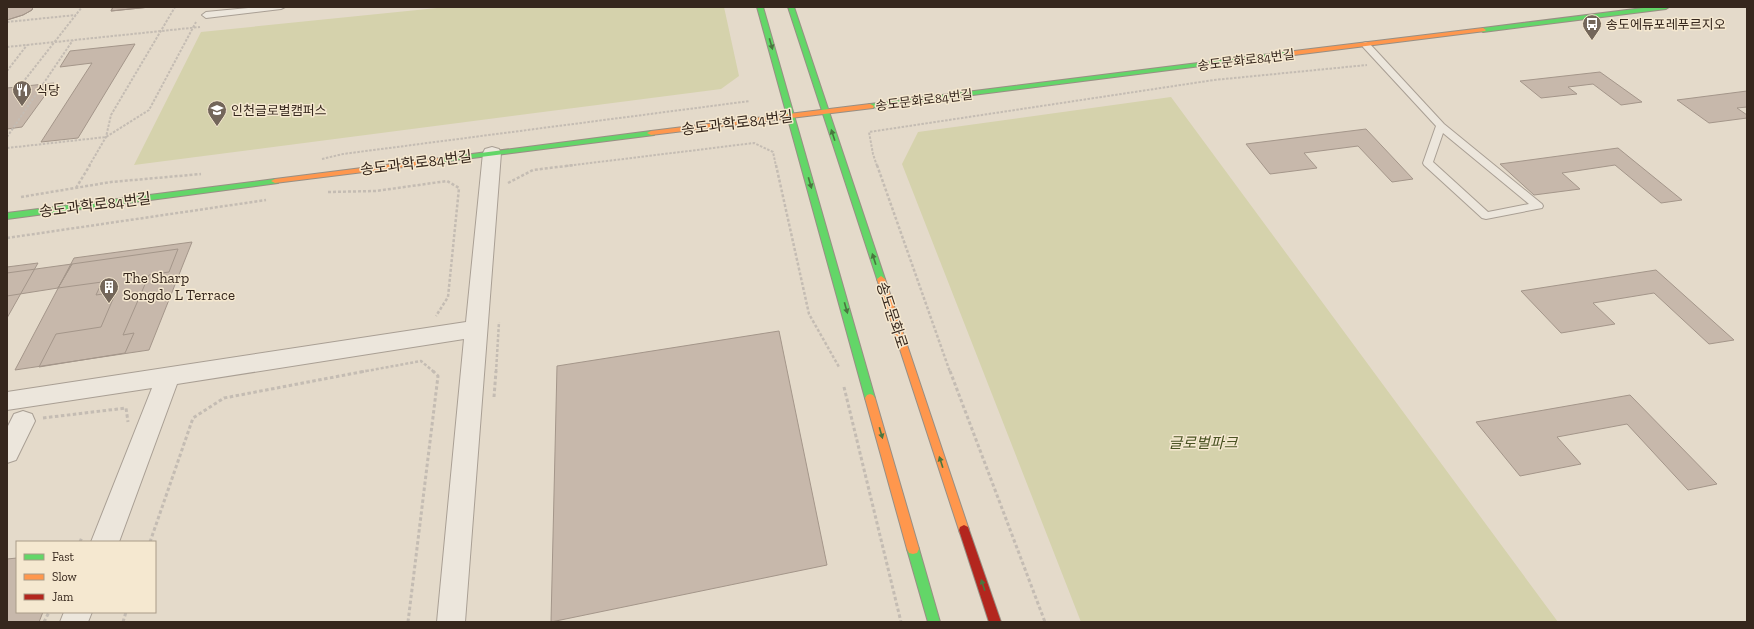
<svg xmlns="http://www.w3.org/2000/svg" width="1754" height="629" font-family="'Zilla Slab','Noto Sans KR',serif">
<style>
.green{fill:#d5d2ac}
.building{fill:#c7b8ab;stroke:#a4968a}
.lines{fill:none;stroke-linecap:round;stroke-linejoin:round}
.lane-casing{stroke:#a99f94;stroke-width:2}
.street-casing{stroke:#a99f94;stroke-width:2}
.fast-casing{stroke:#988f84;stroke-width:2}
.slow-casing{stroke:#988f84;stroke-width:2}
.jam-casing{stroke:#988f84;stroke-width:2}
.path-far2{stroke:#c4bcb3;stroke-width:2;stroke-dasharray:2.5 1.5;stroke-linecap:butt}
.path-far1{stroke:#c4bcb3;stroke-width:2.5;stroke-dasharray:3 2;stroke-linecap:butt}
.path{stroke:#c4bcb3;stroke-width:3;stroke-dasharray:3.5 2.5;stroke-linecap:butt}
.lane{fill:#ece6dc;fill-rule:evenodd}
.street{fill:#ece6dc;fill-rule:evenodd}
.fast{fill:#63d668;fill-rule:evenodd}
.slow{fill:#ff974d;fill-rule:evenodd}
.jam{fill:#b3261e;fill-rule:evenodd}
.oneway{fill:#4a763f}
.labels{text-anchor:middle;dominant-baseline:central;stroke-width:3;stroke-linejoin:round;paint-order:stroke}
.far-poi-label{font-size:13px;fill:#36271d;stroke:#f5e8d0;text-anchor:start}
.far-street-label{font-size:13px;fill:#36271d;stroke:#f5e8d0}
.street-label{font-size:15px;fill:#36271d;stroke:#f5e8d0}
.poi-label{font-size:15px;fill:#36271d;stroke:#f5e8d0;text-anchor:start}
.park-label{font-size:15px;font-style:italic;fill:#4a5323;stroke:#f5e8d0}
</style>
<rect width="100%" height="100%" fill="#e4daca"/>
<path class="green" d="M447,7H724L739,76L721,89L134,165L201,32Z
M1171,97L1558,622H1081L902,164L918,132Z"/>
<path class="building" d="M7,7H33L32,10L23,15L7,20Z
M7,7H33L32,10L23,15L7,20Z
M113,7H150L111,11Z
M113,7H150L111,11Z
M135,44L78,138L41,142L92,63L60,67L70,51Z
M1600,72L1642,102L1621,105L1593,84L1568,87L1577,94L1541,98L1520,81Z
M54,83L22,127L7,129V88Z
M1747,91V107L1737,108L1747,115V118L1709,123L1677,100Z
M1366,129L1413,179L1392,182L1358,146L1304,153L1317,168L1270,174L1246,144Z
M1618,148L1682,200L1661,203L1615,165L1562,173L1580,189L1534,195L1500,164Z
M192,242L149,350L15,370L74,258Z
M178,249L169,272L149,275L123,335L134,333L125,353L39,367L56,334L101,327L116,292L96,295L102,282L58,288L72,264Z
M38,263L7,318V267Z
M72,264L58,288L7,296V273Z
M1656,270L1734,340L1709,344L1654,293L1593,303L1615,324L1561,333L1521,291Z
M779,331L827,565L551,622L557,366Z
M1630,395L1717,484L1688,490L1627,424L1557,437L1581,464L1520,476L1476,422Z
M17,558V612H43L39,622H7V559Z"/>
<g class="lines">
<defs>
<path id="lane" d="M258,7H285L281,9L206,18L202,15L206,12Z
M1366,42L1369,43L1444,124L1542,204L1543,206L1542,208L1486,219L1482,218L1424,165L1423,163L1436,126L1363,47L1362,45L1363,43ZM1443,133L1529,204L1488,212L1433,162Z"/>
<path id="street" d="M492,147L499,149L501,153L465,622H437L464,339L177,384L119,542H91L152,388L7,410V392L466,322L483,153L485,149Z
M23,411L32,414L35,421L16,460L7,463V428L14,414Z
M64,612H92L88,622H60Z"/>
<path id="fast" d="M757,7H763L875,398L873,401H867L865,398Z
M788,7H794L885,279L884,281H878L877,279Z
M1651,7H1669L1666,9L1483,32L1480,30L1483,28Z
M1286,52L1288,53V55L870,108L866,106L870,104Z
M651,131L655,133L654,135L441,162L437,160L441,158Z
M275,179L279,181L278,183L7,219V213Z
M913,544L917,545L919,549L940,622H928L907,549L909,545Z"/>
<path id="slow" d="M1483,28L1486,30L1485,31L1286,56L1283,54L1286,52Z
M870,104L874,106L873,108L651,135L647,133L651,131Z
M441,158H444V162L275,183L271,181L275,179Z
M881,276L885,279L969,530L968,533L964,535L960,533L959,530L877,279Z
M870,394L873,395L875,398L919,549L917,553L913,554L909,553L907,549L865,398L867,395Z"/>
<path id="jam" d="M964,525L968,527L969,530L1001,622H989L959,530L960,527Z"/>
</defs>
<use href="#lane" class="lane-casing"/>
<use href="#street" class="street-casing"/>
<use href="#fast" class="fast-casing"/>
<use href="#slow" class="slow-casing"/>
<use href="#jam" class="jam-casing"/>
<path class="path-far2" d="M7,22L76,15
M7,47L200,27
M7,71L27,45
M20,86L82,7
M7,137L73,40
M7,148L106,137L149,110L196,22
M322,159L343,154L750,101
M89,166L106,137L111,115L175,7
M566,166L754,143L773,152L776,166
M877,166L873,154L869,132L1214,80L1367,65"/>
<path class="path-far1" d="M776,165L809,314L839,367
M877,165L950,372
M508,183L533,170L574,165
M76,188L90,165
M328,192L376,191L447,181L459,188L448,297L436,316
M21,197L111,182L201,174
M7,238L266,200
M361,372L421,361L434,372
M496,372L499,322"/>
<path class="path" d="M950,371L1045,622
M844,387L901,622
M494,397L496,371
M43,418L126,408L128,422
M80,542L82,537
M150,542L193,418L224,398L366,371
M44,622L49,612
M123,622L126,612
M408,622L438,376L433,371"/>
<use href="#lane" class="lane"/>
<use href="#street" class="street"/>
<use href="#fast" class="fast"/>
<use href="#slow" class="slow"/>
<use href="#jam" class="jam"/>
</g>
<defs><path id="oneway-solid" d="M-6-.8H1V-3.2L6.5 0L1 3.2V.8H-6Z"/></defs>
<g class="oneway">
<use href="#oneway-solid" transform="translate(771 44) rotate(74)"/>
<use href="#oneway-solid" transform="translate(833 135) rotate(-108)"/>
<use href="#oneway-solid" transform="translate(810 183) rotate(74)"/>
<use href="#oneway-solid" transform="translate(874 259) rotate(-108)"/>
<use href="#oneway-solid" transform="translate(846 308) rotate(74)"/>
<use href="#oneway-solid" transform="translate(881 433) rotate(74)"/>
<use href="#oneway-solid" transform="translate(941 462) rotate(-108)"/>
<use href="#oneway-solid" transform="translate(983 585) rotate(-108)"/>
</g>
<defs>
<symbol id="bus-pin" viewBox="-11 -11 22 30"><path d="M0 17L-7.5 6A9.5 9.5 0 1 1 7.5 6Z" fill="#73665a" stroke="#f5e8d0"/><path d="M-5-6H5V4H4V6H2V4H-2V6H-4V4H-5ZM-3.5-4V0h7V-4ZM-3.5 1.2v1.5H-2V1.2ZM2 1.2v1.5H3.5V1.2Z" fill="#fff"/></symbol>
<symbol id="restaurant-pin" viewBox="-11 -11 22 30"><path d="M0 17L-7.5 6A9.5 9.5 0 1 1 7.5 6Z" fill="#73665a" stroke="#f5e8d0"/><path d="M-5-6h1v4h1v-4h1v4h1v-4h1v5L-1.5 .5V6h-2V.5L-5-1ZM5-6V6H3V1.5H1.5Q1.5-4 5-6Z" fill="#fff"/></symbol>
<symbol id="university-pin" viewBox="-11 -11 22 30"><path d="M0 17L-7.5 6A9.5 9.5 0 1 1 7.5 6Z" fill="#73665a" stroke="#f5e8d0"/><path d="M0-5L7-2L0 1L-7-2ZM-4 1L0 2.5L4 1V4Q0 6-4 4Z" fill="#fff"/></symbol>
<symbol id="building-pin" viewBox="-11 -11 22 30"><path d="M0 17L-7.5 6A9.5 9.5 0 1 1 7.5 6Z" fill="#73665a" stroke="#f5e8d0"/><path d="M-4-6H4V6H1V3H-1V6H-4ZM-2.5-4.3h1.7v1.8h-1.7ZM.8-4.3h1.7v1.8H.8ZM-2.5-1h1.7V.8h-1.7ZM.8-1h1.7V.8H.8Z" fill="#fff"/></symbol>
</defs>
<g fill-rule="evenodd">
<use href="#bus-pin" x="1581" y="13" width="22" height="30"/>
<use href="#restaurant-pin" x="11" y="79" width="22" height="30"/>
<use href="#university-pin" x="206" y="99" width="22" height="30"/>
<use href="#building-pin" x="98" y="276" width="22" height="30"/>
</g>
<g class="labels">
<g class="far-poi-label">
<text x="1606" y="24">송도에듀포레푸르지오</text>
<text x="36" y="90">식당</text>
<text x="231" y="110">인천글로벌캠퍼스</text>
</g>
<g class="far-street-label">
<text transform="translate(1246 60) rotate(-7)">송도문화로84번길</text>
<text transform="translate(924 100) rotate(-7)">송도문화로84번길</text>
</g>
<g class="street-label">
<text transform="translate(737 123) rotate(-7)">송도과학로84번길</text>
<text transform="translate(416 163) rotate(-7)">송도과학로84번길</text>
<text transform="translate(95 205) rotate(-7)">송도과학로84번길</text>
<text transform="translate(892 315) rotate(72)">송도문화로</text>
</g>
<g class="poi-label">
<text x="123" y="278">The Sharp<tspan x="123" dy="17">Songdo L Terrace</tspan></text>
</g>
<g class="park-label">
<text x="1203" y="443">글로벌파크</text>
</g>
</g>
<rect width="1754" height="629" fill="none" stroke="#36271d" stroke-width="16"/>
<rect x="16" y="541" width="140" height="72" fill="#f5e8d0" stroke="#a99b88"/>
<rect x="24" y="554" width="20" height="6" fill="#63d668" stroke="#a99b88"/>
<text x="52" y="561" font-size="12" fill="#36271d">Fast</text>
<rect x="24" y="574" width="20" height="6" fill="#ff974d" stroke="#a99b88"/>
<text x="52" y="581" font-size="12" fill="#36271d">Slow</text>
<rect x="24" y="594" width="20" height="6" fill="#b3261e" stroke="#a99b88"/>
<text x="52" y="601" font-size="12" fill="#36271d">Jam</text>
</svg>
